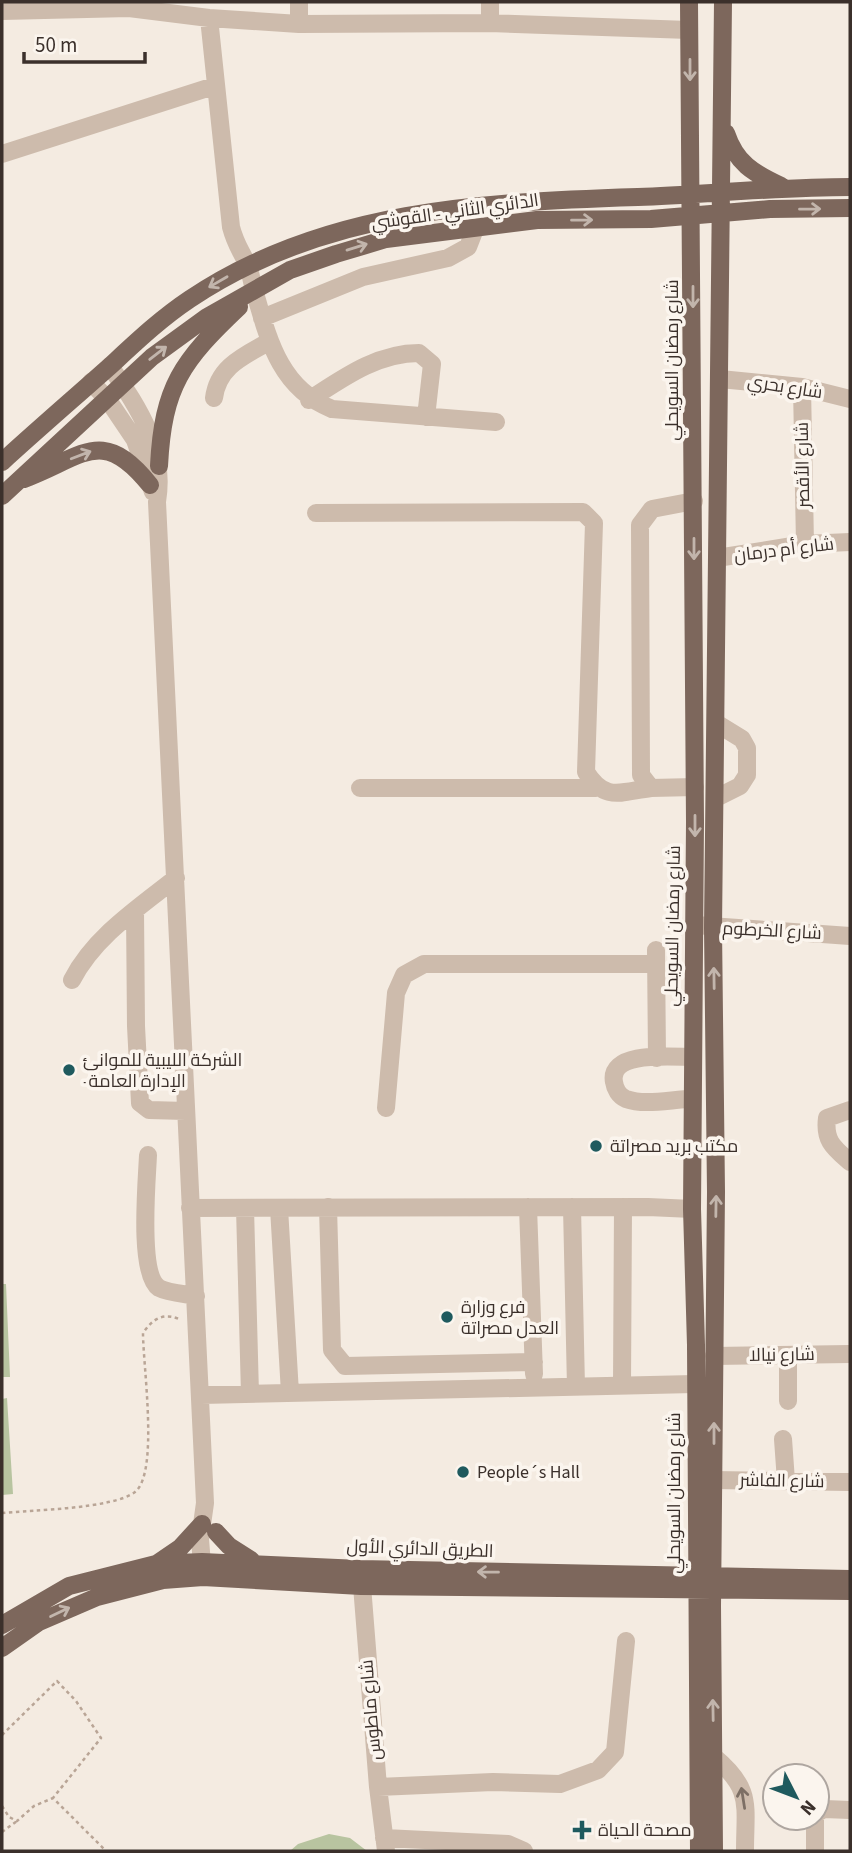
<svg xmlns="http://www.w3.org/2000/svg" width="852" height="1853" font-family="'Source Sans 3',Cairo,sans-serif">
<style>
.green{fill:#b8c4a0}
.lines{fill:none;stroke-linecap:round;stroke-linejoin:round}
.path{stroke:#b9a596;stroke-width:2.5;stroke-dasharray:3.5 3.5;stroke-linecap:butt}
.minor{stroke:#cdbbac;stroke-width:18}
.major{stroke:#7d675c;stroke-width:18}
.oneway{stroke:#c2b5ac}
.oneway2{stroke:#7d6f65}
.poi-dot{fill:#1f5a5e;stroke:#fbf5ee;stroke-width:2.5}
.labels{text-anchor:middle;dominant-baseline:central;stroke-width:7;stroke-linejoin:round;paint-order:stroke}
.street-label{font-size:18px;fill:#3b302b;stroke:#fbf5ee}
.poi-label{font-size:18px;fill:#3b302b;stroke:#fbf5ee;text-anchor:start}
</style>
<rect width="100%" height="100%" fill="#f4ebe1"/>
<path class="green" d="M2,1284H6L10,1377H2Z
M7,1398L13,1494L2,1495V1399Z
M329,1834L350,1838L367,1851H290L298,1844Z"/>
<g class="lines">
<path class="path" d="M2,1513C31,1510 113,1509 135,1492C159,1473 143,1366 143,1333C152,1320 162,1312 179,1319
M2,1735L57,1681L76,1701L101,1738L53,1798
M2,1806L9,1817L17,1821L34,1806L53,1798L106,1851
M2,1832L17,1821"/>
<path class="minor" d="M2,11L129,8L209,18L299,24L490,23L689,30
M209,18L231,227C236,246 241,250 248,266C251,274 252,284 255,293C269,342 281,389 332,409L496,422
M490,23V2
M299,24V2
M2,154L214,86
M262,318L363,277L448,258L468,247L475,229
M110,366C139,409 166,448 157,502L205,1503L200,1539L203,1577
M720,379L802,387L850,399
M91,382L108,400L135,440L153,492
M802,387L805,544
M214,398C218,366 244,356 270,341
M309,400C343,378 377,353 419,353L432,364L426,417
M694,501L652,509L640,525L641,775L651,788L695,787
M316,513L583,512L594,523L586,772C605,802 620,792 651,788
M717,558L805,544L850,542
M360,788H596
M716,798L740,786L747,775V748L742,739L716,723
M135,910L136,1026L140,1103L149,1110L186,1111
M695,925L850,936
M656,950L657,1058
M72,980C94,937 138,908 176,878
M692,1099C673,1099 645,1106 626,1099C619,1096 615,1089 614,1082C608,1050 673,1057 693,1057
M386,1108L396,993L404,975L424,964H656
M850,1110L827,1118C824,1141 834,1148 850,1162
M148,1155C147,1180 138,1274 159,1288C168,1293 186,1294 196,1296
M328,1207L332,1350L345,1366L534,1362
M528,1207L534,1374
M572,1207L576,1387
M190,1208L648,1207L692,1209
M245,1208L250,1394
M279,1208L290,1393
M788,1355V1401
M714,1356L850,1354
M622,1386L623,1207
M201,1395L694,1384
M783,1439L786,1481
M713,1480L850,1482
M361,1573L378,1787L386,1851
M713,1756C753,1789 745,1804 745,1851
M378,1787L493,1782L560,1784L598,1770L615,1752L626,1641
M817,1813L824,1809L850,1810
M384,1838L508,1844L524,1851
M815,1851V1818"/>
<path class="major" d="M689,2L695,822L692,1209L696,1345L699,1851
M726,133C736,163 753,173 781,186
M2,462C37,430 73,399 109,367C135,343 160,319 190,299C324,209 483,202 638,197C709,194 779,187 850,187
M159,466C163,386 182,361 239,307
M24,479C83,457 102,425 150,485
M2,496L152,357L207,317L290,270L336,254L386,239L537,220L651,219L770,209L850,208
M216,1532L229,1546L251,1560
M158,1563L180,1548L202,1524
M2,1625L69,1586L156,1564L202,1562L360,1569L850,1579
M2,1648L39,1622L97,1597L163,1580L203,1577L361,1586L850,1591
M714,1851L712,1606L716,1192L713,928L723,2"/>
</g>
<defs><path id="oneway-shaft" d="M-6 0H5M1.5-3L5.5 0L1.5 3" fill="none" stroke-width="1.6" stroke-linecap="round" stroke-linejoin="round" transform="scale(1.75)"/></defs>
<g class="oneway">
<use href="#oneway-shaft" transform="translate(690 70) rotate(90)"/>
<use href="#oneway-shaft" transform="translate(810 209) rotate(-1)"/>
<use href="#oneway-shaft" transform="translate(582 220) rotate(-1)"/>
<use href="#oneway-shaft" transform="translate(357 247) rotate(-17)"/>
<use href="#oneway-shaft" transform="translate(218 282) rotate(150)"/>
<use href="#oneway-shaft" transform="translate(693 297) rotate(90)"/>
<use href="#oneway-shaft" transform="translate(158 353) rotate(-38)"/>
<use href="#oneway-shaft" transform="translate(81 455) rotate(-21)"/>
<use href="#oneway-shaft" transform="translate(694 549) rotate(90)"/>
<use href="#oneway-shaft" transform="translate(695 826) rotate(90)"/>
<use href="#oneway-shaft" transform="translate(714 978) rotate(-91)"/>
<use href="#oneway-shaft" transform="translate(716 1206) rotate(-89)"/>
<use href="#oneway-shaft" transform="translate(714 1433) rotate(-90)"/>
<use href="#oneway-shaft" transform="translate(488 1572) rotate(-179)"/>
<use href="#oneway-shaft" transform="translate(60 1612) rotate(-26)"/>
<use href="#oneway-shaft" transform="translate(713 1710) rotate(-91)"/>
</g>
<use class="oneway2" href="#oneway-shaft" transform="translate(743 1798) rotate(-99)"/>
<g class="poi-dot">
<circle cx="69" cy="1070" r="7"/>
<circle cx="596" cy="1146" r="7"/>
<circle cx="447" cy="1317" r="7"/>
<circle cx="463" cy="1472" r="7"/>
<path d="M578.5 1819.5h7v7h7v7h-7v7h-7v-7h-7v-7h7z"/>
</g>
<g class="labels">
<g class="street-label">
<text transform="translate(455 212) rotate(-8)">الدائري الثاني - القوشي</text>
<text transform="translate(672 360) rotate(-90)">شارع رمضان السويحلي</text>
<text transform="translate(785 387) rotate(9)">شارع بحري</text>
<text transform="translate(803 465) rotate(-91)">شارع الأقصر</text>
<text transform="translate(784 550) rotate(-7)">شارع أم درمان</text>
<text transform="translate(673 926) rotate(-89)">شارع رمضان السويحلي</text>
<text transform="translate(772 931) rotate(3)">شارع الخرطوم</text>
<text transform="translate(782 1355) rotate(-1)">شارع نيالا</text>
<text transform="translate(782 1481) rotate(1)">شارع الفاشر</text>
<text transform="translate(674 1493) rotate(-90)">شارع رمضان السويحلي</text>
<text transform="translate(420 1549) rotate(2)">الطريق الدائري الأول</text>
<text transform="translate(371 1710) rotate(-95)">شارع ماطوس</text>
</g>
<g class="poi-label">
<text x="83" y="1060">الشركة الليبية للموانئ<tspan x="83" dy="21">-الإدارة العامة</tspan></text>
<text x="610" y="1146">مكتب بريد مصراتة</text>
<text x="461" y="1307">فرع وزارة<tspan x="461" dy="21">العدل مصراتة</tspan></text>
<text x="477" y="1472">People´s Hall</text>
<text x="598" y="1830">مصحة الحياة</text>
</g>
</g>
<rect width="852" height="1853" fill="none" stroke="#3b302b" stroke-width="7"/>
<g transform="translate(796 1797) rotate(132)"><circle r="33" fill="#fbf5ee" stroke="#aea6a0" stroke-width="2"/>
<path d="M0-5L12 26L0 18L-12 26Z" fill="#1f5a5e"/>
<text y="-10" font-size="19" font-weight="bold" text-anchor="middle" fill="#3b302b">N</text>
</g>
<path d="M24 52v10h121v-10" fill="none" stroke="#3b302b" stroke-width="3.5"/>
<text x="35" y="52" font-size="21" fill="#3b302b" stroke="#fbf5ee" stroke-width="5" paint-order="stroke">50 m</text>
</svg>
